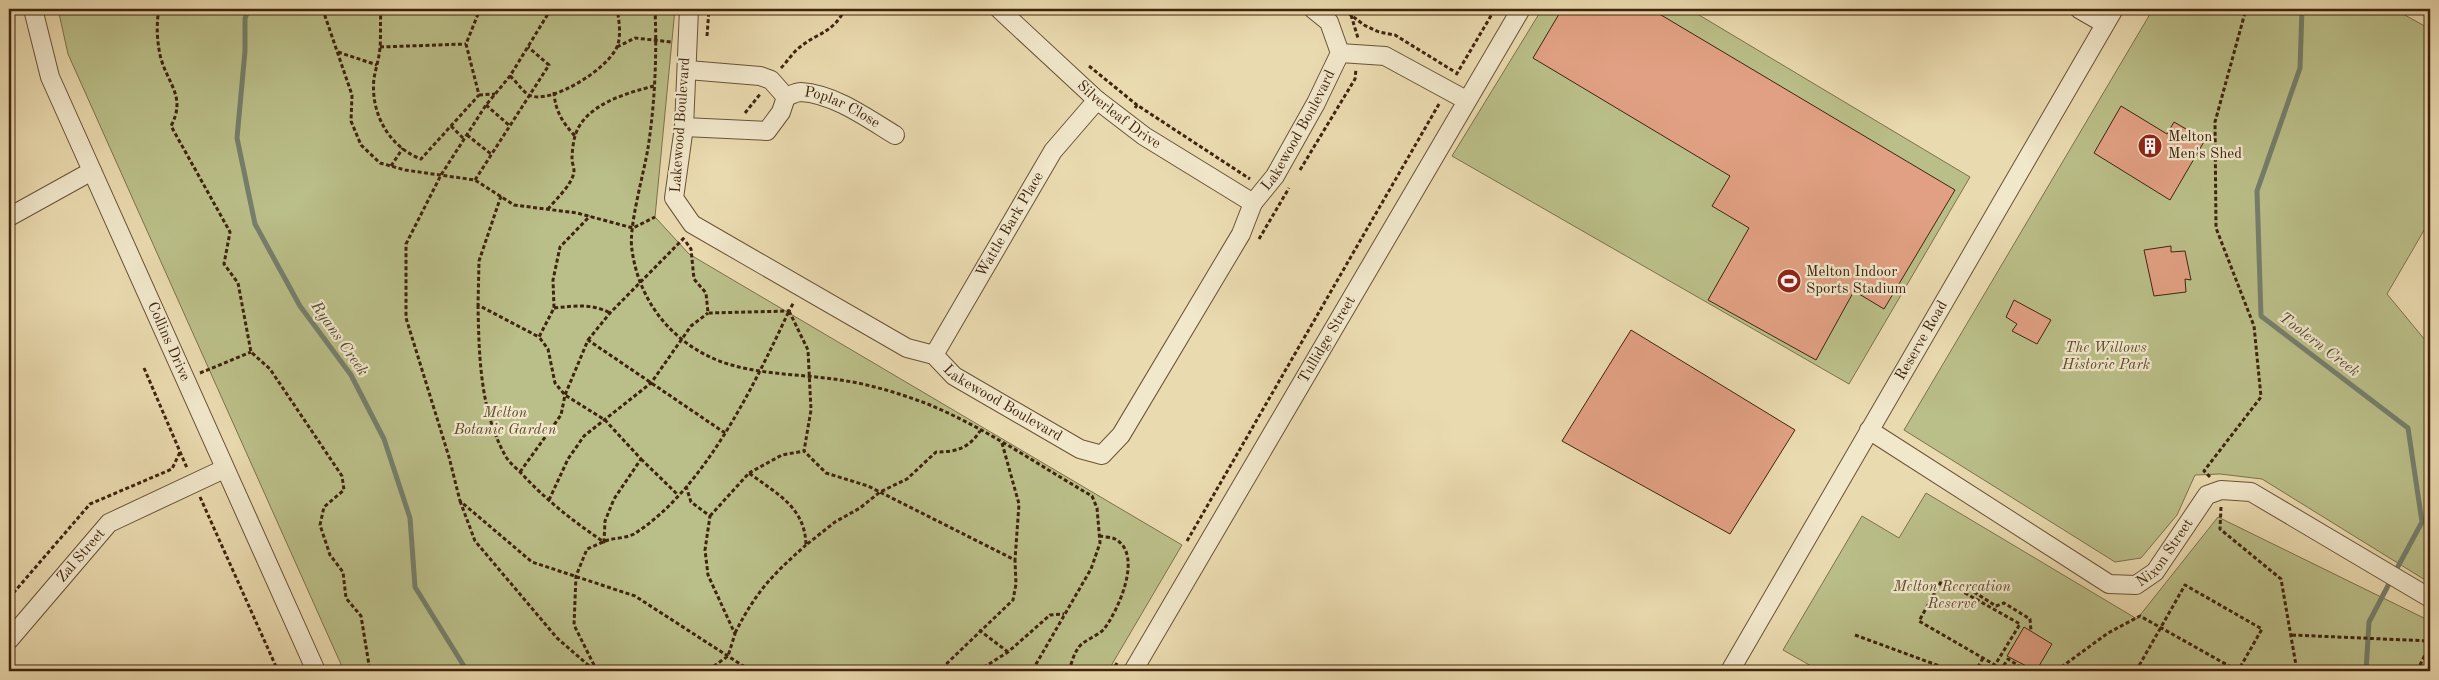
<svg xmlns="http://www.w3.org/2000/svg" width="2439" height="680" font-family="'Old Standard TT',serif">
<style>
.green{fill:#babe88;stroke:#7d714b}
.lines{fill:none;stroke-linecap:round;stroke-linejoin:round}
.stream{stroke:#757f6c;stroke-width:5}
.building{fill:#e1a083;stroke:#40240e}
.minor-casing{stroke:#6a5236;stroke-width:20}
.path{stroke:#40240e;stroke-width:3;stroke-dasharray:4 2.5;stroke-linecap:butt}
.minor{stroke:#f1e7cb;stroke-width:18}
.labels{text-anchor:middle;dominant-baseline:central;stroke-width:4.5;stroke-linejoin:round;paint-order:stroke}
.street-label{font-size:15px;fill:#40240e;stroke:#f1e7cb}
.poi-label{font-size:15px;fill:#40240e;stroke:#f1e7cb;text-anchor:start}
.park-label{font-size:15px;font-style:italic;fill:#5e4a2c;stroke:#f1e7cb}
.water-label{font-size:16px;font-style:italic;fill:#564a35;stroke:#f1e7cb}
</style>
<rect width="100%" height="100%" fill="#eadaaf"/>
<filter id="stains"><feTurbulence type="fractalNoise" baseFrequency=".004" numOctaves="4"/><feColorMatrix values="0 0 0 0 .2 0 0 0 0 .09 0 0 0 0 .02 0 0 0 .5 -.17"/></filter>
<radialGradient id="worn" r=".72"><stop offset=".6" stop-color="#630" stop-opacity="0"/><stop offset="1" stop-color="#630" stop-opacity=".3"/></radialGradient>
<path class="green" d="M58,9H675L655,217L689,254L1182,545L1108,671H344L68,54Z
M1542,9H1689L1970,177L1849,384L1452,156Z
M2153,9H2394L2430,29V220L2387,294L2430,346V583L2262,479L2220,474L2195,475L2177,515L2141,558L2115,562L1904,430Z
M1926,493L2137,619L2218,517L2430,621V671H1820L1783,650L1862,516L1899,538Z"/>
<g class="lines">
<path class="stream" d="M248,9L245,19V51L237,138L255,224L300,306L351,375L384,439L410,518L415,587L467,671
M2302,9L2300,68L2257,191L2261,316L2408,428L2422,522L2395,572
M2366,671L2369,622L2391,580"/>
</g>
<path class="building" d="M1562,9H1651L1955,190L1884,309L1854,291L1816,360L1708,300L1749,228L1712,206L1730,176L1533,58Z
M2121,106L2167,134L2174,122L2205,140L2170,200L2094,153Z
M2171,246V252L2185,251L2191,280L2185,279L2186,292L2154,296L2144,250Z
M2014,300L2051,320L2037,344L2012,331L2017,324L2006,317Z
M1631,330L1795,430L1730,534L1562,441Z
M2024,627L2052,644L2036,671L2007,656Z"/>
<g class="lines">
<defs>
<g id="minor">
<path id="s1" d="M33,9L50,77L316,671"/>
<path id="s2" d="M689,9L684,127L674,198L692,224L907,348L934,355L954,376L1080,449L1102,455L1121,435L1241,234L1253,203L1275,176L1316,103L1340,53L1329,22L1313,9"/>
<path id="s3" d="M999,9L1097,100L1144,136L1253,203"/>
<path d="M2079,9L2105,24"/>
<path d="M1340,53L1385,56L1466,100"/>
<path id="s4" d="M786,97C791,95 796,92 801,92C834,94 867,118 895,135"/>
<path d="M684,127L767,131L781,112L786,97L771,80L760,76L688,70"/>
<path d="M9,217L92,171"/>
<path id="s5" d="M934,355L1053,151L1097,100"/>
<path id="s6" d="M1869,430L2109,584L2136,585L2155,572L2207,495L2221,490L2251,492L2430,598"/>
<path id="s7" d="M9,640L109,523L224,469"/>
<path id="s8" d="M1133,671L1521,9"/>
<path id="s9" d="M1730,671L2114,9"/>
</g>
</defs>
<use href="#minor" class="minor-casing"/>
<path class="path" d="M159,9C156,25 157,43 161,59C169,85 186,98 171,126L230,232L224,264L238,283L251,352L270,369L342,476L344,490L324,507L320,525L330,555L343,572L346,598L361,616L370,671
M328,9L325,16L352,95L351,121L361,145L380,163L405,170L475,180L514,205L577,213L633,228L655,217
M381,9C380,22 381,35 380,48C379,58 376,68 374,78C370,113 389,147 421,159L479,95L466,44L480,9
M551,9L510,76L486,105L441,175L406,244V318L449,457L460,501L532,562L635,596L751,671
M655,9C657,54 655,103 648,148C644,173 628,228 632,250C639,302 673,344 722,362C759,375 802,374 840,380C869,384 898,393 925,403C983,426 1038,465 1092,496L1097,508L1100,543L1091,569L1032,671
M1343,9L1364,25L1379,32L1395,35L1455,72
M1351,15L1358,38
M707,36L709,9
M380,47L466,44
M617,47L635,38L671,42
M338,52L377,65
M1089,66L1137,105
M781,68C787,62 793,52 800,47C819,32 833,33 845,9
M1456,75L1495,9
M510,76C516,81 522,91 529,95C550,106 612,67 618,44C621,34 619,19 617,9
M554,92C555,111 563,123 575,136
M479,95L495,94
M486,105L510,126
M1135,108L1137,105L1250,179
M745,113L761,93
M451,126L464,139
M467,135L491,154
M391,166L403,148
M1300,170L1355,79L1356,69
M475,180L549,65L528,47
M501,196L479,261L478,305L539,337L554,308L553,280L560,247L590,216
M548,209C556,199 573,184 574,171C574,167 572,163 572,159C572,153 573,143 575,136C584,105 626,93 654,86
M1259,239L1289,188
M686,242L691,249L694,279L706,293L708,313L789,311L794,302
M478,305C479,357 480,411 506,457C510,463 517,469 522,474C546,500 574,522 604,542L605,521L614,499L641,459L605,420L565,395L555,383L548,349L539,337
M554,308C575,306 591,303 610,313
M789,311L808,350L811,410L804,451L826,473L868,486L1015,560L1016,584L1013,600L939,671
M588,340L610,313L685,237
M144,368L187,468
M200,373L251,352
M1002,443L1019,504L1015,560
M641,459L678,495
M520,472L561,415L565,395L588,340L725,433
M749,473L782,455L804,451
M2210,477L2204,471L2261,397L2254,326L2216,228L2215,122L2246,9
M686,486L691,502L710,516L705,550L708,575L735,634L728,656L707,671
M200,497L278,671
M549,500L568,459L584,436L651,383L691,326L708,313
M460,501L475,541L557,638L595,671
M2221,507L2220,529L2281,579L2297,671
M710,516L749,473C777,494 805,507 806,545L835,522L860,508L880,492L907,479L936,452C957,452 969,448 980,431
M1187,541L1439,104
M1942,580L2020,624L1995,665L1919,621Z
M1974,592L1996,606L2004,603L2030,619L2031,631
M9,598L90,504L172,469L180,452
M979,630L1008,652
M735,633C756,592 771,576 806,545
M1855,635L1953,671
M2292,635L2430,641
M1983,658L1979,665L1989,671
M597,671L574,625L576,576L587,549C594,546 601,543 608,540C616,538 626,538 634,534C705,489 754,385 789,311
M978,671L1008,652L1050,615L1064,614
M1069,671C1071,665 1073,656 1077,650C1082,640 1097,637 1104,629C1118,611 1144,554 1115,539C1111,537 1104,537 1100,536
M1112,671L1117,663
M2000,671L2008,659L2027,671
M2056,671L2108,633L2140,616L2238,671
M2136,671L2185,585L2262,629L2238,671
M2417,671L2430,645"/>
<use href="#minor" class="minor"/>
</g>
<defs>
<symbol id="building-disc" viewBox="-11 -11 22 22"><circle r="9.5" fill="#8f2418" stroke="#f1e7cb"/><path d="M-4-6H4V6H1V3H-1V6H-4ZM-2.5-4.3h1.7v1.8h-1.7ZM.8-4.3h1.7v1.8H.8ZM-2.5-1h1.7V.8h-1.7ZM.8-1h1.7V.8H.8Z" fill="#fff"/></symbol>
<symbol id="stadium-disc" viewBox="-11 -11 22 22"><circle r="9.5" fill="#8f2418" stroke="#f1e7cb"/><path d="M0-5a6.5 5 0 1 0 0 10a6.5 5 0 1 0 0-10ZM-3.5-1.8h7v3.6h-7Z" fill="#fff"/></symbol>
</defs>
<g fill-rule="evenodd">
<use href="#building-disc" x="2136" y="132" width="28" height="28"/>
<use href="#stadium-disc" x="1775" y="267" width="28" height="28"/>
</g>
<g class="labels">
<g class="street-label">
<text stroke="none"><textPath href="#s4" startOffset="60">Poplar Close</textPath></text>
<text stroke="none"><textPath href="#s3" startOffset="160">Silverleaf Drive</textPath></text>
<text transform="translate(681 125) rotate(-86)">Lakewood Boulevard</text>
<text stroke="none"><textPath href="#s2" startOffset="1076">Lakewood Boulevard</textPath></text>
<text stroke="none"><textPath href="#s5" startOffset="151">Wattle Bark Place</textPath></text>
<text stroke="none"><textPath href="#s8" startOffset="384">Tullidge Street</textPath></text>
<text stroke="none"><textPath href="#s9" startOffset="382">Reserve Road</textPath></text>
<text stroke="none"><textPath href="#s1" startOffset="360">Collins Drive</textPath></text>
<text stroke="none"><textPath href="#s2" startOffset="582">Lakewood Boulevard</textPath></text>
<text stroke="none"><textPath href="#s6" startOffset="356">Nixon Street</textPath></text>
<text stroke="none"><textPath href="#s7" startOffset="111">Zal Street</textPath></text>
</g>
<g class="poi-label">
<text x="2168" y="137">Melton<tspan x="2168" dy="17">Men's Shed</tspan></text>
<text x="1806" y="272">Melton Indoor<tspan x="1806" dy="17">Sports Stadium</tspan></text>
</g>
<g class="park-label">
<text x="2106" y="348">The Willows<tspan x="2106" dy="17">Historic Park</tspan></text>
<text x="505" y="413">Melton<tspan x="505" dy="17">Botanic Garden</tspan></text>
<text x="1952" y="587">Melton Recreation<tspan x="1952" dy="17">Reserve</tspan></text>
</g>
<g class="water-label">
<text transform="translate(339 339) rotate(55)">Ryans Creek</text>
<text transform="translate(2319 345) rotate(37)">Toolern Creek</text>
</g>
</g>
<rect width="2439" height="680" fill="none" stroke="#eadaaf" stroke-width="30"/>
<rect x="10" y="10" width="2419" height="660" fill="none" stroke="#40240e" stroke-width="2.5"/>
<rect x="15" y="15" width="2409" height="650" fill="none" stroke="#40240e"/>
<rect width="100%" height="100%" filter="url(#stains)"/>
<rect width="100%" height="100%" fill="url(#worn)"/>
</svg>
